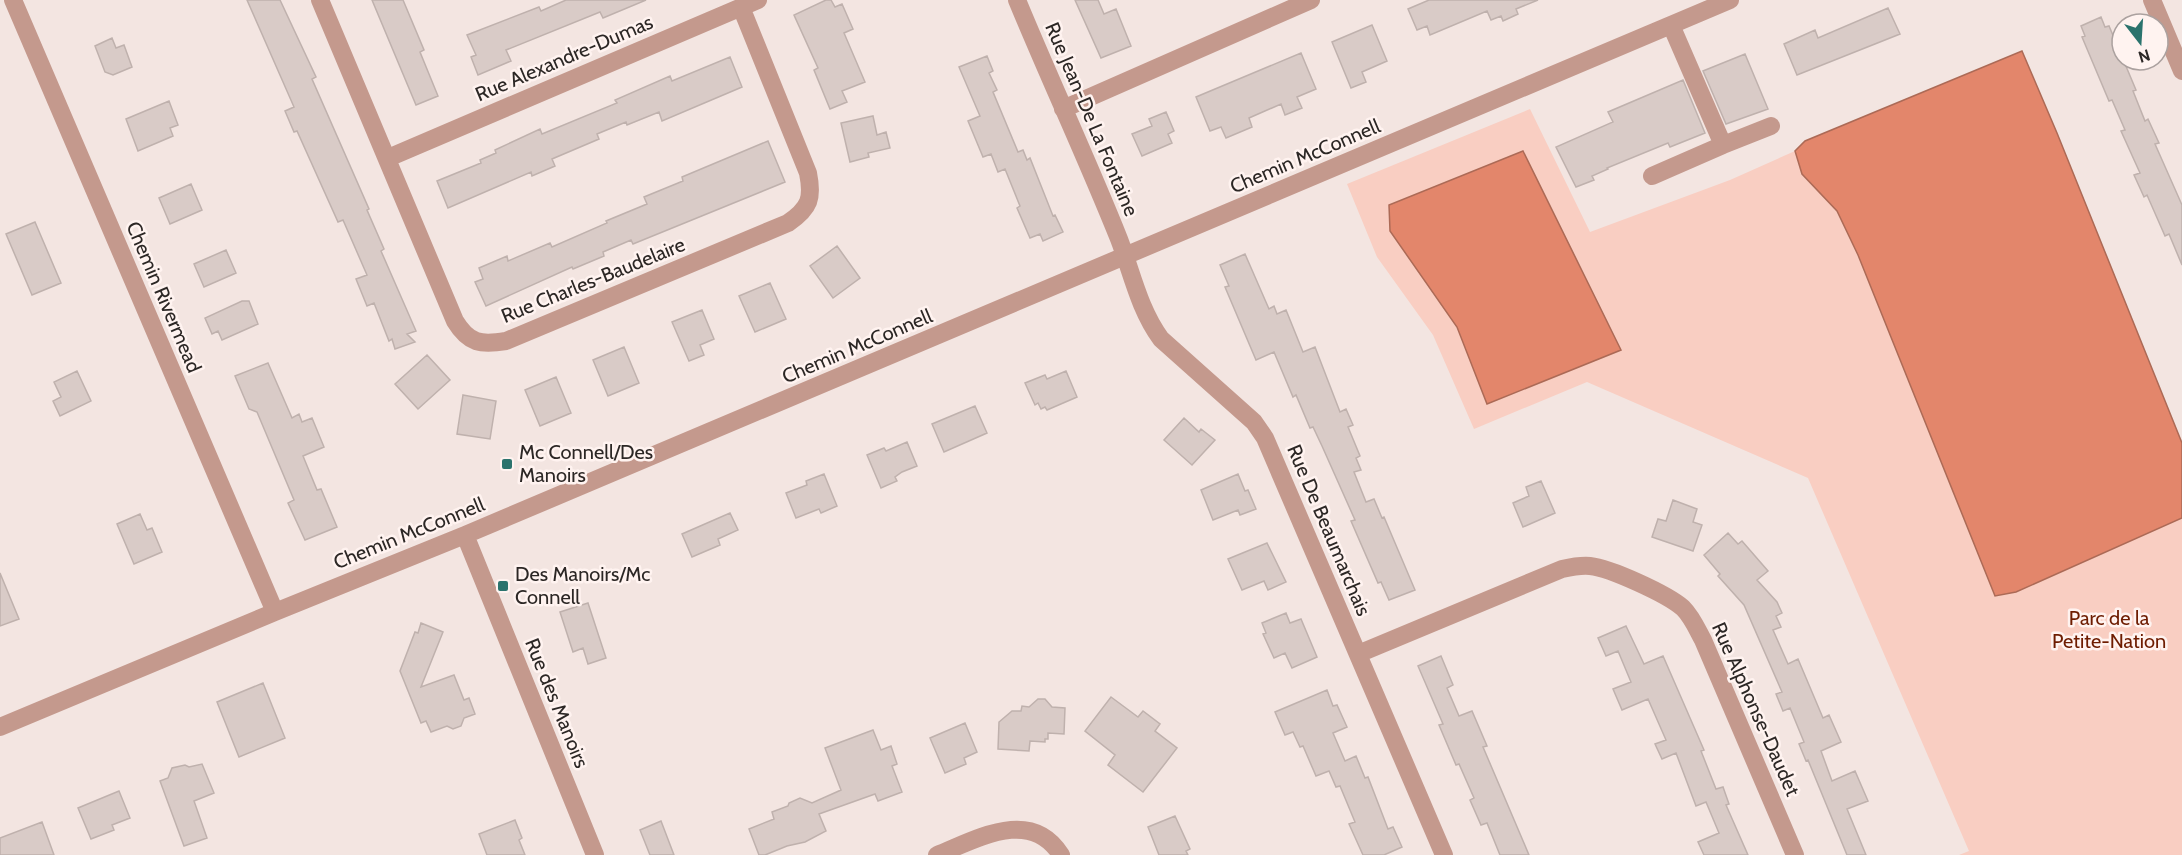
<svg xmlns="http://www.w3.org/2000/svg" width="2182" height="855" font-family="Cabin,sans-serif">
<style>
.green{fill:#f9cec2}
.water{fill:#e3866b;stroke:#ac6a56;stroke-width:1.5}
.building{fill:#d9cbc7;stroke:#bfb1ad;stroke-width:1.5}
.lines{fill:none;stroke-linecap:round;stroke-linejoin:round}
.minor{stroke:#c4998d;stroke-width:18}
.poi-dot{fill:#2b736d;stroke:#fff3f0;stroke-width:2}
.labels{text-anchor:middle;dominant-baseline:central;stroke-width:5;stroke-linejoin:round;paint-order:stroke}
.street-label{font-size:20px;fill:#2c2725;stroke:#fff3f0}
.poi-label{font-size:20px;fill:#2c2725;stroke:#fff3f0;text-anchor:start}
.park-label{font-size:20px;fill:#6e1c00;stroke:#fff3f0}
</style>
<rect width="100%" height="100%" fill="#f3e5e1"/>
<path class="green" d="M1530,109L1590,232L1730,180L1795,151L1802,174L1837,211L1858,255L1995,596L2016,592L2182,518V855H1959L1969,851L1808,478L1587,382L1474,429L1433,335L1377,257L1347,184Z"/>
<path class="water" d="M2022,51L2057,133L2182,443V518L2016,592L1995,596L1858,255L1837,211L1802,174L1795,151L1805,141Z
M1523,151L1621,350L1487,404L1457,327L1390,231L1389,205Z"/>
<path class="building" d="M247,0H280L316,77L312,79L369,209L367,210L384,249L381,251L416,331L407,334L415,342L395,349L392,339L389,341L374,303L367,306L356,279L367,275L343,220L338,222L297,131L294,132L285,111L294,107Z
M372,0H403L424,50L420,52L438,96L416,105Z
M566,0H646L603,18L600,12L506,50L511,61L478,75L471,57L476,55L467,35L539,7L541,11Z
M826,0H831L835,7L842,4L853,29L844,33L865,82L842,91L847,102L830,109L814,70L818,68L794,15Z
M1075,0H1098L1104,14L1116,9L1131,46L1101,58Z
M1429,0H1538L1516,9L1518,14L1503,21L1501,16L1491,20L1487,11L1430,35L1427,26L1417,30L1408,9Z
M1888,8L1900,34L1797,75L1784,44L1815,30L1818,38Z
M2101,17L2105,27L2109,26L2136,90L2133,91L2145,121L2148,119L2159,143L2155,144L2182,205V265L2169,234L2165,236L2147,195L2144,197L2134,175L2140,173L2121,131L2125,130L2112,100L2109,101L2082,37L2085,36L2081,26Z
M1372,25L1387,61L1362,72L1366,82L1351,88L1332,42Z
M112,38L116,48L124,45L132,67L113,75L105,72L95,46Z
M1301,53L1316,89L1297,97L1302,108L1285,115L1281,104L1249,118L1252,127L1226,138L1221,127L1210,131L1196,97Z
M1745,54L1768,109L1726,124L1703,71Z
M987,56L993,71L989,73L997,90L993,92L1018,152L1023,150L1027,160L1030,158L1053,216L1055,215L1063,232L1043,241L1040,234L1030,238L1017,208L1020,206L1005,169L998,172L991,154L983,157L968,121L980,116L959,67Z
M730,57L742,87L662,121L659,112L627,125L626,122L597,134L599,139L552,159L555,166L532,176L531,172L448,208L437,181L481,163L480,160L496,153L495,150L540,129L542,134L617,103L615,100L670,76L672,81Z
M1683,80L1705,133L1670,147L1668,143L1607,168L1608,169L1592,176L1594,180L1576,187L1556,147L1613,122L1608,112Z
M169,101L178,125L170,128L173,136L138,151L126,119Z
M1166,112L1174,131L1168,134L1172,143L1142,156L1132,134L1152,126L1149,119Z
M873,116L877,135L886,132L890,148L868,153L869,157L850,162L841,123Z
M768,141L785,182L633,244L631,240L603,252L604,256L573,269L572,267L486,306L475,282L483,279L479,268L507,256L508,261L550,243L552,247L607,223L606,221L647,204L644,197L683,181L682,177Z
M191,184L202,210L170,224L159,198Z
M35,222L61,283L32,295L6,234Z
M837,246L860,278L833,298L810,266Z
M226,250L236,273L204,287L194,264Z
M1245,254L1269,309L1274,306L1277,314L1286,310L1303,352L1315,347L1340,412L1346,409L1353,425L1348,427L1360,456L1356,458L1361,470L1354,472L1366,502L1374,499L1382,518L1384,517L1415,590L1389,600L1381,582L1378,583L1351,521L1355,520L1322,446L1313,427L1310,428L1296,395L1293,397L1274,352L1256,360L1225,287L1229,286L1220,265Z
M770,283L786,319L755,332L739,296Z
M242,301H249L258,324L222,340L218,331L212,334L205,318Z
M702,310L714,339L700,345L704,355L689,361L672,322Z
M624,347L639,383L608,396L593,360Z
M427,355L450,380L418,409L395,384Z
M268,363L292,418L299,414L302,422L312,418L324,447L303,456L317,490L321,489L337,527L305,540L288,503L294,500L257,412L249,409L235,376Z
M77,371L91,401L60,416L53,401L61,397L54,382Z
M1066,371L1077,397L1047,410L1045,407L1041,409L1038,403L1035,405L1025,383L1045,375L1047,379Z
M556,377L571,413L540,426L525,390Z
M463,395L496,401L490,439L457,434Z
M975,406L987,433L944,452L932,424Z
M1184,418L1199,432L1201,429L1215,440L1192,465L1164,440Z
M907,442L917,466L902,472L895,477L897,481L881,488L867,455L884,448L886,451Z
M824,474L837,506L821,513L819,509L796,518L786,493L807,485L806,481Z
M1238,474L1245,491L1248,490L1256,509L1240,515L1238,510L1213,520L1201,490Z
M1541,481L1555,513L1523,527L1513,503L1529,496L1526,487Z
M1673,500L1697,509L1693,522L1702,525L1693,551L1652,537L1658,519L1666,521Z
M730,513L738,530L718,539L720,545L692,557L682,534Z
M140,514L147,530L152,528L162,552L134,564L117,524Z
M1728,533L1738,544L1742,541L1768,571L1757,580L1777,602L1782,613L1776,616L1781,627L1773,630L1788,664L1798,659L1823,718L1829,715L1841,742L1821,751L1832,781L1855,771L1868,801L1847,809L1866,855H1847L1808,760L1806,761L1799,744L1804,742L1790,708L1783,711L1776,694L1782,692L1744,605L1718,576L1720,574L1704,555Z
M1267,543L1286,582L1268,590L1264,581L1242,590L1228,559Z
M0,573L19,619L0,626Z
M588,603L606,658L588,664L583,648L573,652L560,612Z
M1286,613L1290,623L1301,619L1317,657L1292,668L1285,653L1274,658L1263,634L1266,633L1262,623Z
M421,623L443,632L421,687L454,675L464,700L469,698L475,714L464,718L461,726L453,729L447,726L431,732L426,721L421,723L400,671L415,632L418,633Z
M1626,626L1644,664L1663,656L1704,750L1701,751L1716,789L1723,787L1729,804L1726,805L1748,855H1704L1698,842L1719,833L1706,802L1696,806L1676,753L1662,759L1655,744L1666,740L1648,699L1622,710L1613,689L1631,682L1618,651L1606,656L1598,638Z
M1441,656L1453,685L1447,688L1459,716L1472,711L1487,746L1483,747L1529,855H1500L1487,823L1481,825L1470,800L1474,798L1459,764L1456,765L1439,725L1443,724L1418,666Z
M263,683L285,738L239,757L217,702Z
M1327,690L1333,706L1337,705L1347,727L1333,733L1345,761L1356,756L1365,778L1368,777L1388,829L1393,827L1402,847L1384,855H1363L1349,824L1355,822L1340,786L1336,787L1329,771L1316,776L1303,746L1300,747L1293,732L1285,735L1275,712Z
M1111,697L1138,717L1143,711L1160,724L1155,731L1177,748L1143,792L1108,765L1115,755L1085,731Z
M1038,699H1045L1052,707L1065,708L1064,734L1048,733V739H1045V742L1030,741L1029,751L998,749L999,722L1012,711H1021L1022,706L1029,707Z
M965,723L977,752L964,758L966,764L945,773L930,738Z
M873,730L881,750L891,746L897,764L892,766L902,792L878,801L875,794L819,814L826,831L805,842L787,846L765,855H759L749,829L774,819L772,812L788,806L789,803L800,798L812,803L841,790L825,748Z
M202,764L214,793L194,801L207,838L184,846L160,781L168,778L172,768L185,765L189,767Z
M119,791L130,818L112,825L114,830L91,839L78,808Z
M1175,816L1190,849L1186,851L1188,855H1159L1148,827Z
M515,820L522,838L519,840L525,855H487L479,834Z
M661,821L674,855H650L640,830Z
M42,822L54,855H0V838Z"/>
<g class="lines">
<path class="minor" d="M13,0L275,612
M320,0L455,321C469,344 481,345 506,341L788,223C810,208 813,198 808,173L741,7
M1017,0C1050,80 1087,159 1119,239C1132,273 1139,309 1161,339L1254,422L1265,438L1444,855
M2152,0L2182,71
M1671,25L1723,145L1771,126
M1063,109L1311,0
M388,158L758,0
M1652,176L1723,145
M465,535L595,855
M1358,654L1562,569C1571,567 1580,565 1590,566C1610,568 1667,594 1683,608C1692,617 1697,629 1703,640L1795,855
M0,727L275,612L465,535L1730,0
M937,855C977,839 1031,807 1061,855"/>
</g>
<g class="poi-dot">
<rect x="501" y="458" width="12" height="12" rx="3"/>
<rect x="497" y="580" width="12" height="12" rx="3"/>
</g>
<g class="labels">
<g class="street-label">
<text transform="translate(564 58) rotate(-23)">Rue Alexandre-Dumas</text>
<text transform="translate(1092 119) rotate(67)">Rue Jean-De La Fontaine</text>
<text transform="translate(1305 156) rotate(-23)">Chemin McConnell</text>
<text transform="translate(593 280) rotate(-22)">Rue Charles-Baudelaire</text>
<text transform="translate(164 297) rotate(67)">Chemin Rivermead</text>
<text transform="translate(857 346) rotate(-23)">Chemin McConnell</text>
<text transform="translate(1329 530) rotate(67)">Rue De Beaumarchais</text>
<text transform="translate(409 533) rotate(-22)">Chemin McConnell</text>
<text transform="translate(557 703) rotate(68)">Rue des Manoirs</text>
<text transform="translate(1756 709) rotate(66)">Rue Alphonse-Daudet</text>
</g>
<g class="poi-label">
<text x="519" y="452">Mc Connell/Des<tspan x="519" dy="23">Manoirs</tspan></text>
<text x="515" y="574">Des Manoirs/Mc<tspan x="515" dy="23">Connell</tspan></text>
</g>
<g class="park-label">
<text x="2109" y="618">Parc de la<tspan x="2109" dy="23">Petite-Nation</tspan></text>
</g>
</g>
<g transform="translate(2140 42) rotate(163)"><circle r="28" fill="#fff3f0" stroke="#aba19f" stroke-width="1.5"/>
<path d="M0-4.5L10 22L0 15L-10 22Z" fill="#2b736d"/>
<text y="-9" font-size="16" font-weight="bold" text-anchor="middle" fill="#2c2725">N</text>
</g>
</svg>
